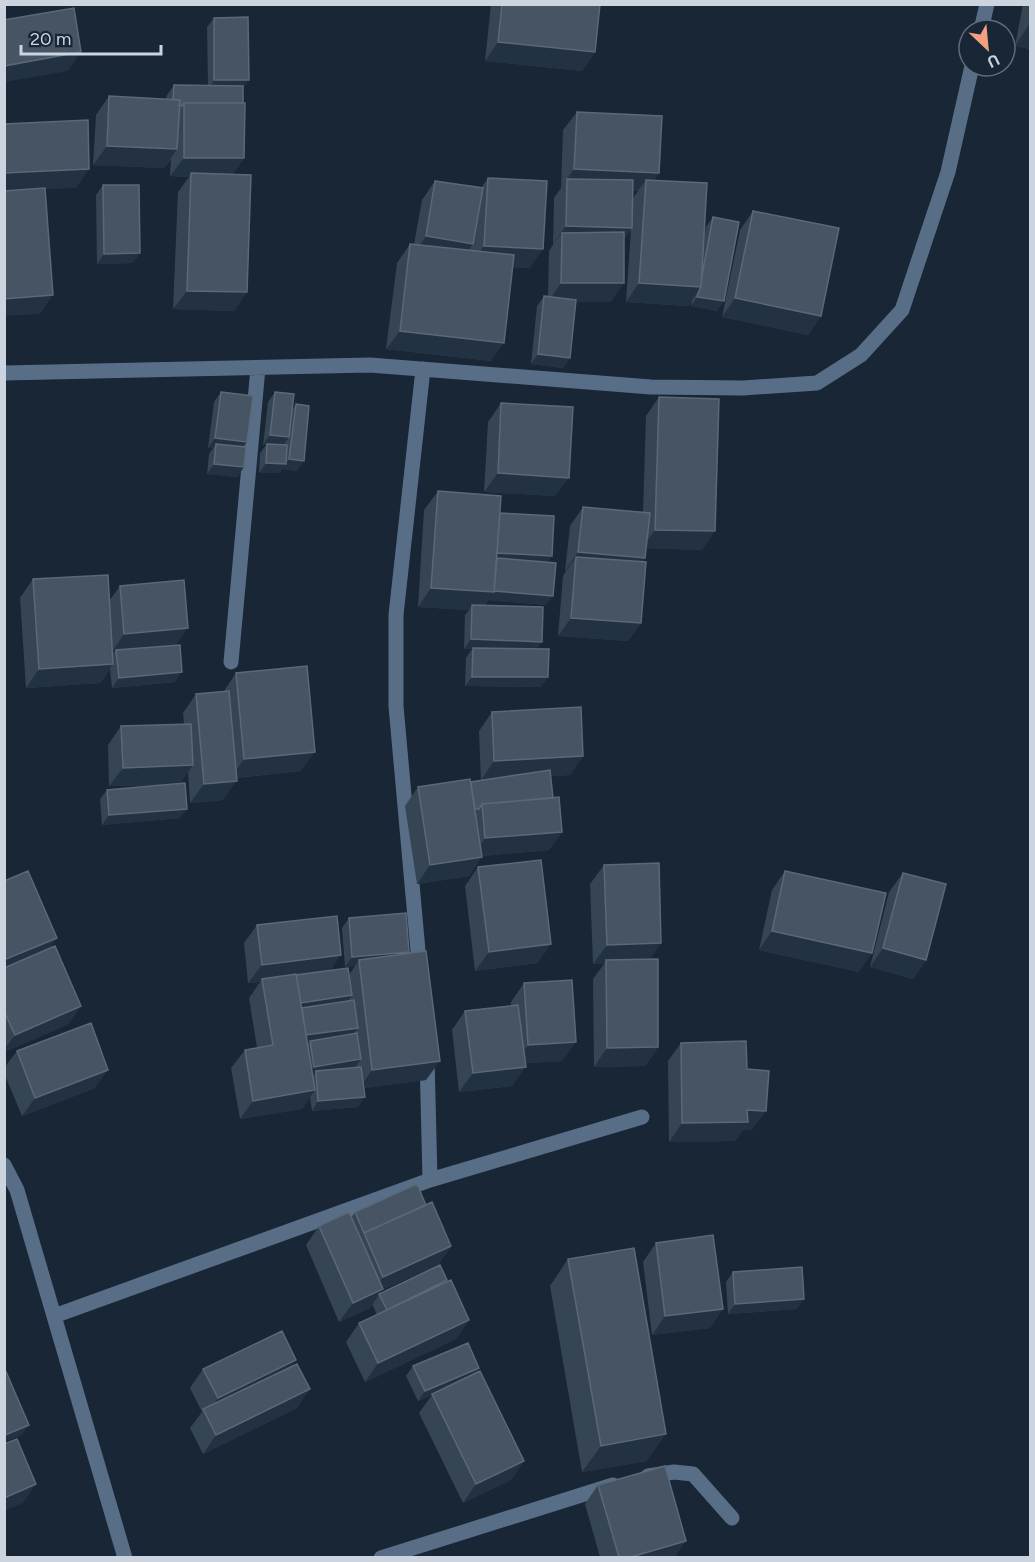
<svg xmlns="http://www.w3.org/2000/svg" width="1035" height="1562" font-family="Figtree,sans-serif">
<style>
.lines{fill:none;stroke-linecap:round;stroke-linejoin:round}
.minor{stroke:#586e87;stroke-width:15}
.wall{fill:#364554;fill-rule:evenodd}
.shaded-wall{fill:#233242}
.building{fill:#465463;stroke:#5b6877;stroke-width:1.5}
</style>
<rect width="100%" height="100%" fill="#182636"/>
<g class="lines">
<path class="minor" d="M981,30L987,4
M4,373L370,365L651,387L743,388L817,383L861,355L902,310L948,172L972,66
M231,662L258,368
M420,973L396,706V615L423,369
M427,1057L430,1180
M4,1165L17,1190L125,1558
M54,1316L430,1180L642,1117
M648,1476L674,1472L693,1474L732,1518
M381,1558L613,1485"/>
</g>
<path class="wall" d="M491,4H600L595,52L582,71L485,61Z
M1023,4H1030V49L1015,46Z
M214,18L243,88L244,158L233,174L247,292L234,311L173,309L178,192L189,177L170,176L171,159L164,168L93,165L96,115L109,96L166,99L167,95L174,85H208L207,27Z
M577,112L659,173L654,180L704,239L706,227L713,217L717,311L691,306L692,300L688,306L626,302L631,230L624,239L611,302H576L570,358L563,368L531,364L537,306L544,296L548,297L549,251L553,245L554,198L561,188L563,130ZM633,191H638L633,198Z
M488,178L530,268L513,267L491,361L386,349L397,263L410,244H414L422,200L435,181L481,188Z
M103,185L133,263L97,264L96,195Z
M753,211L821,316L808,335L722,317L740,230Z
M221,392L244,447V467L237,477L207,474L209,454L213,448H208L214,402Z
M275,392L292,410L296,404L297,471L282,469L279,473H259L260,453L266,445H263L268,402Z
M659,397L702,550L646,548L645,558L643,561L641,623L628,641L558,636L563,576L566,571H565L570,526L583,507L643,513L646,416Z
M501,403L555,496L484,492L488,422Z
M438,491L500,513L547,562L546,605L488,600L485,605L536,649L541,687L465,686L466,658L472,649H464L465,615L469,610L418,607L424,510Z
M33,579L109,601L120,586L176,645L175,682L112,688L110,669L100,683L26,688L20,598Z
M236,673L301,771L236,778L223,800L190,803L188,772L180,783L187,809L180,818L102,825L100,799L107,790L166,785L109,786L108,745L121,726L184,724L183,713L196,694L224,691Z
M492,712L583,756L570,775L551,776L553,798L562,832L549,850L482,856L469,876L417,884L405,806L418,787L481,780L479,731Z
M604,865L650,959L658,1047L645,1066L594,1067L593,979L604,964H593L590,884Z
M478,867L538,963L475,971L465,886Z
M785,871L859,972L759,950L772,890Z
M903,873L926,960L913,979L870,967L889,892Z
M4,881L49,949L81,1006L67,1025L4,1052Z
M349,918L408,954L426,1080L364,1088L358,1107L312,1111L310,1097L302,1109L240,1119L231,1068L245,1050L257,1048L249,998L260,982L248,983L244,943L257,925L330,970L349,975L355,966L345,967L342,928Z
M524,983L562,1061L525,1063L512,1086L459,1092L452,1030L465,1011L511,1006V1002Z
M681,1043L747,1069L752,1130H743L735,1141L669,1142L668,1061Z
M17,1051L95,1088L22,1116L4,1073V1068Z
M426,1205L451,1246L438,1265L382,1290L379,1294L447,1280L445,1283L469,1320L456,1339L365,1382L346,1342L359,1323L377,1315L372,1304L370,1308L339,1322L306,1245L319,1226L351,1218L355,1212Z
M656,1243L723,1309L710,1328L652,1335L643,1262Z
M568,1259L647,1461L582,1472L550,1286Z
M733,1272L797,1309L728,1314L726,1282Z
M292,1366L297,1408L203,1454L190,1428L202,1412L190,1388L203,1369Z
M413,1366L479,1368L475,1374L524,1461L511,1480L463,1503L419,1413L432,1395L418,1401L406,1376Z
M598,1485L675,1557H600L585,1504Z"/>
<path class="shaded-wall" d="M1030,23V49L1015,46Z
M498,42L595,52L582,71L485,61Z
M81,52L68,71L4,82V66Z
M214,80H249L242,90H208Z
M107,146L177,149L164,168L93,165Z
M184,158H244L231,177L191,173L189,177L170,176Z
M89,169L76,188L4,191V173Z
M574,169L659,173L646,192V180L638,191L566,188L567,179L561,188Z
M566,226L632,228L619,246L562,233L552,245Z
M426,236L473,244L460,263L413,255Z
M484,246L543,249L530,268L471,265Z
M140,253L133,263L97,264L104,254Z
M561,283H624L611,302H548Z
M639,283L701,287L688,306L626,302Z
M187,291L247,292L234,311L173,309Z
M53,295L40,314L4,316V299Z
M697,297L724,301L717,311L691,306Z
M735,298L821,316L808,335L722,317Z
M400,331L504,343L491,361L386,349Z
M538,354L570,358L563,368L531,364Z
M270,435L289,437L282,447L267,444L266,445H263Z
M215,438L247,442L240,452L216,444L213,448H208Z
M289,459L304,461L297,471L282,469Z
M266,463L286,464L279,473H259Z
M214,464L244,467L237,477L207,474Z
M498,473L569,478L555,496L484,492Z
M655,530L715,531L702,550L642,548Z
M578,552L645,558L632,577L576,557L566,571H565Z
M497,553L552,556L545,566L494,563Z
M431,588L494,591L553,596L546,605L488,600L481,610L472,605L469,610L418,607Z
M571,618L641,623L628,641L558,636Z
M188,628L175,646L116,650L115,652L111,653L124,634Z
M471,639L542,642L535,651L464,649Z
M113,664L100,683L26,688L39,669Z
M182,672L175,682L112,688L119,678Z
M472,677H548L541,687L465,686Z
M315,752L301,771L231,778L244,759Z
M583,756L570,775L481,780L494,761Z
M193,765L180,784L109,786L123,768Z
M237,781L223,800L190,803L204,784Z
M187,809L180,818L102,825L109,815Z
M562,832L549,850L472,857L485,838Z
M482,857L469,876L417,884L430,865Z
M772,931L872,953L859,972L759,950Z
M57,938L44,957L4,973V960Z
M661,943L648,962L606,960L604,964H593L607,945Z
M551,944L538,963L475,971L489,952Z
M883,948L926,960L913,979L870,967Z
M409,952L402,962L359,960L355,966L345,967L352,957Z
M341,955L328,974L262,979L260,982L248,983L262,965Z
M352,995L345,1005L302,1011L297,1003Z
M81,1006L67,1025L4,1052V1049L15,1035Z
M358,1028L351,1037L310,1041L308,1044L305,1035Z
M576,1042L562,1061L515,1064L528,1045Z
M658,1047L645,1066L594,1067L607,1048Z
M361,1059L354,1069L316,1071L313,1075L307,1076L314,1067Z
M440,1061L426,1080L359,1089L372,1070Z
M526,1067L512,1086L459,1092L473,1073Z
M108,1070L95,1088L22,1116L35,1098Z
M315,1090L302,1109L240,1119L253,1101Z
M365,1097L358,1107L312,1111L318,1101Z
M747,1110L766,1111L752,1130H743L735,1141L669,1142L682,1123Z
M451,1246L438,1265L382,1290L370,1308L339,1322L353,1303L371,1295L383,1277Z
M447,1280L440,1290L387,1310Z
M804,1299L797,1309L728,1314L735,1304Z
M723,1309L710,1328L652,1335L665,1316Z
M469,1320L456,1339L365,1382L378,1363Z
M296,1360L283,1379L206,1415L218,1398Z
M479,1368L472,1378L418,1401L425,1391Z
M310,1389L297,1408L203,1454L216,1435Z
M29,1425L22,1435L4,1442L5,1435Z
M666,1434L647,1461L582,1472L601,1446Z
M524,1461L511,1480L463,1503L476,1484Z
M36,1484L23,1503L4,1511V1498Z
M686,1541L675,1557H631Z"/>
<path class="building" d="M502,4H600L595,52L498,42Z
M74,8L81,52L4,66V20Z
M248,17L249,80H214V18Z
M174,85L243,86V103H184L182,106H179L180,100H173Z
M109,96L180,100L177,149L107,146Z
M184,103H245L244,158H184Z
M577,112L662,116L659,173L574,169Z
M88,120L89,169L4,173V124Z
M191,173L251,175L247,292L187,291Z
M488,178L547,181L543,249L484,246Z
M567,179L633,180L632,228L566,226Z
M646,180L707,183L701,287L639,283Z
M435,181L483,188L473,244L426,236Z
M103,185H139L140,253L104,254Z
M45,188L53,295L4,299V191Z
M753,211L839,228L821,316L735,298Z
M713,217L739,222L724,301L697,297L699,291L701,287L702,275Z
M624,232V283H561L562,233Z
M410,244L514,255L504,343L400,331Z
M544,296L576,300L570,358L538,354Z
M221,392L253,396L247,442L215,438Z
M275,392L294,394L289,437L270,435Z
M659,397L719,399L715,531L655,530Z
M501,403L573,407L569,478L498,473Z
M296,404L309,406L304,461L289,459Z
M216,444L246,447L244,467L214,464Z
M267,444L287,445L286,464L266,463Z
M438,491L501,496L494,592L431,588Z
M583,507L650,513L645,558L578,552Z
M500,513L554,516L552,556L497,553Z
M576,557L646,562L641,623L571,618Z
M497,558L556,563L553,596L494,591Z
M108,575L113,664L39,669L33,579Z
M184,580L188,628L124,634L120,586Z
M472,605L543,607L542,642L471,639Z
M180,645L182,672L119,678L116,650Z
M473,648L549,649L548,677H472Z
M307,666L315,752L244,759L236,673Z
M229,691L237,781L204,784L196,694Z
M581,707L583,756L494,761L492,712Z
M191,724L193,765L123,768L121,726Z
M550,770L553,798L482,804L479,809H475L471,782Z
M470,779L482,857L430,865L418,787Z
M185,783L187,809L109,815L107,790Z
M559,797L562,832L485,838L482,804Z
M541,860L551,944L489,952L478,867Z
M659,863L661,943L607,945L604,865Z
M28,871L57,938L4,960V881Z
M785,871L886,893L872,953L772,931Z
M903,873L946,884L926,960L883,948Z
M406,913L409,952L352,957L349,918Z
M337,916L341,955L262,965L257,925Z
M55,946L81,1006L15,1035L4,1011V968Z
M426,951L440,1061L372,1070L359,960Z
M658,959V1047L607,1048L606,960Z
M348,968L352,995L301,1003L296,975Z
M296,974L315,1090L253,1101L245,1050L273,1045L262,979Z
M572,980L576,1042L528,1045L524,983Z
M354,1000L358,1028L306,1035L302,1008Z
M518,1005L526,1067L473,1073L465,1011Z
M91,1023L108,1070L35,1098L17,1051Z
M357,1033L361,1059L314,1067L310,1041Z
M746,1041L747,1069L769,1071L766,1111L747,1110L748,1122L682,1123L681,1043Z
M361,1067L365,1097L318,1101L316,1071Z
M417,1184L426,1205L364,1233L355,1212Z
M432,1202L451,1246L383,1277L364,1233Z
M349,1212L383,1289L353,1303L319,1226Z
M713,1235L723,1309L665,1316L656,1243Z
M634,1248L666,1434L601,1446L568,1259Z
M440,1265L447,1280L387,1310L379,1294Z
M802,1267L804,1299L735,1304L733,1272Z
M451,1280L469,1320L378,1363L359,1323Z
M282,1331L296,1360L218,1398L203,1369Z
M468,1343L479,1368L425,1391L413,1366Z
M297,1364L310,1389L216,1435L203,1409Z
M4,1367L29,1425L5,1435L4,1434Z
M480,1371L524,1461L476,1484L432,1394Z
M17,1439L36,1484L4,1498V1444Z
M665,1466L686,1541L631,1557H619L598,1485Z"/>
<rect width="1035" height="1562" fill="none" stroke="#cbd4df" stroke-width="12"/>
<g transform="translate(987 48) rotate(154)"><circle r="28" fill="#182636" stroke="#606c7a" stroke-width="1.5"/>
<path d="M0-4.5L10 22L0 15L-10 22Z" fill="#f2a080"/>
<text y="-9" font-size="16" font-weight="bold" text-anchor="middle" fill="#cbd4df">U</text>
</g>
<path d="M21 45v9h140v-9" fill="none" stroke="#cbd4df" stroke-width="3"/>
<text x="30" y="45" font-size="18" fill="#cbd4df" stroke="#182636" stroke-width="4.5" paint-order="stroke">20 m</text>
</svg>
